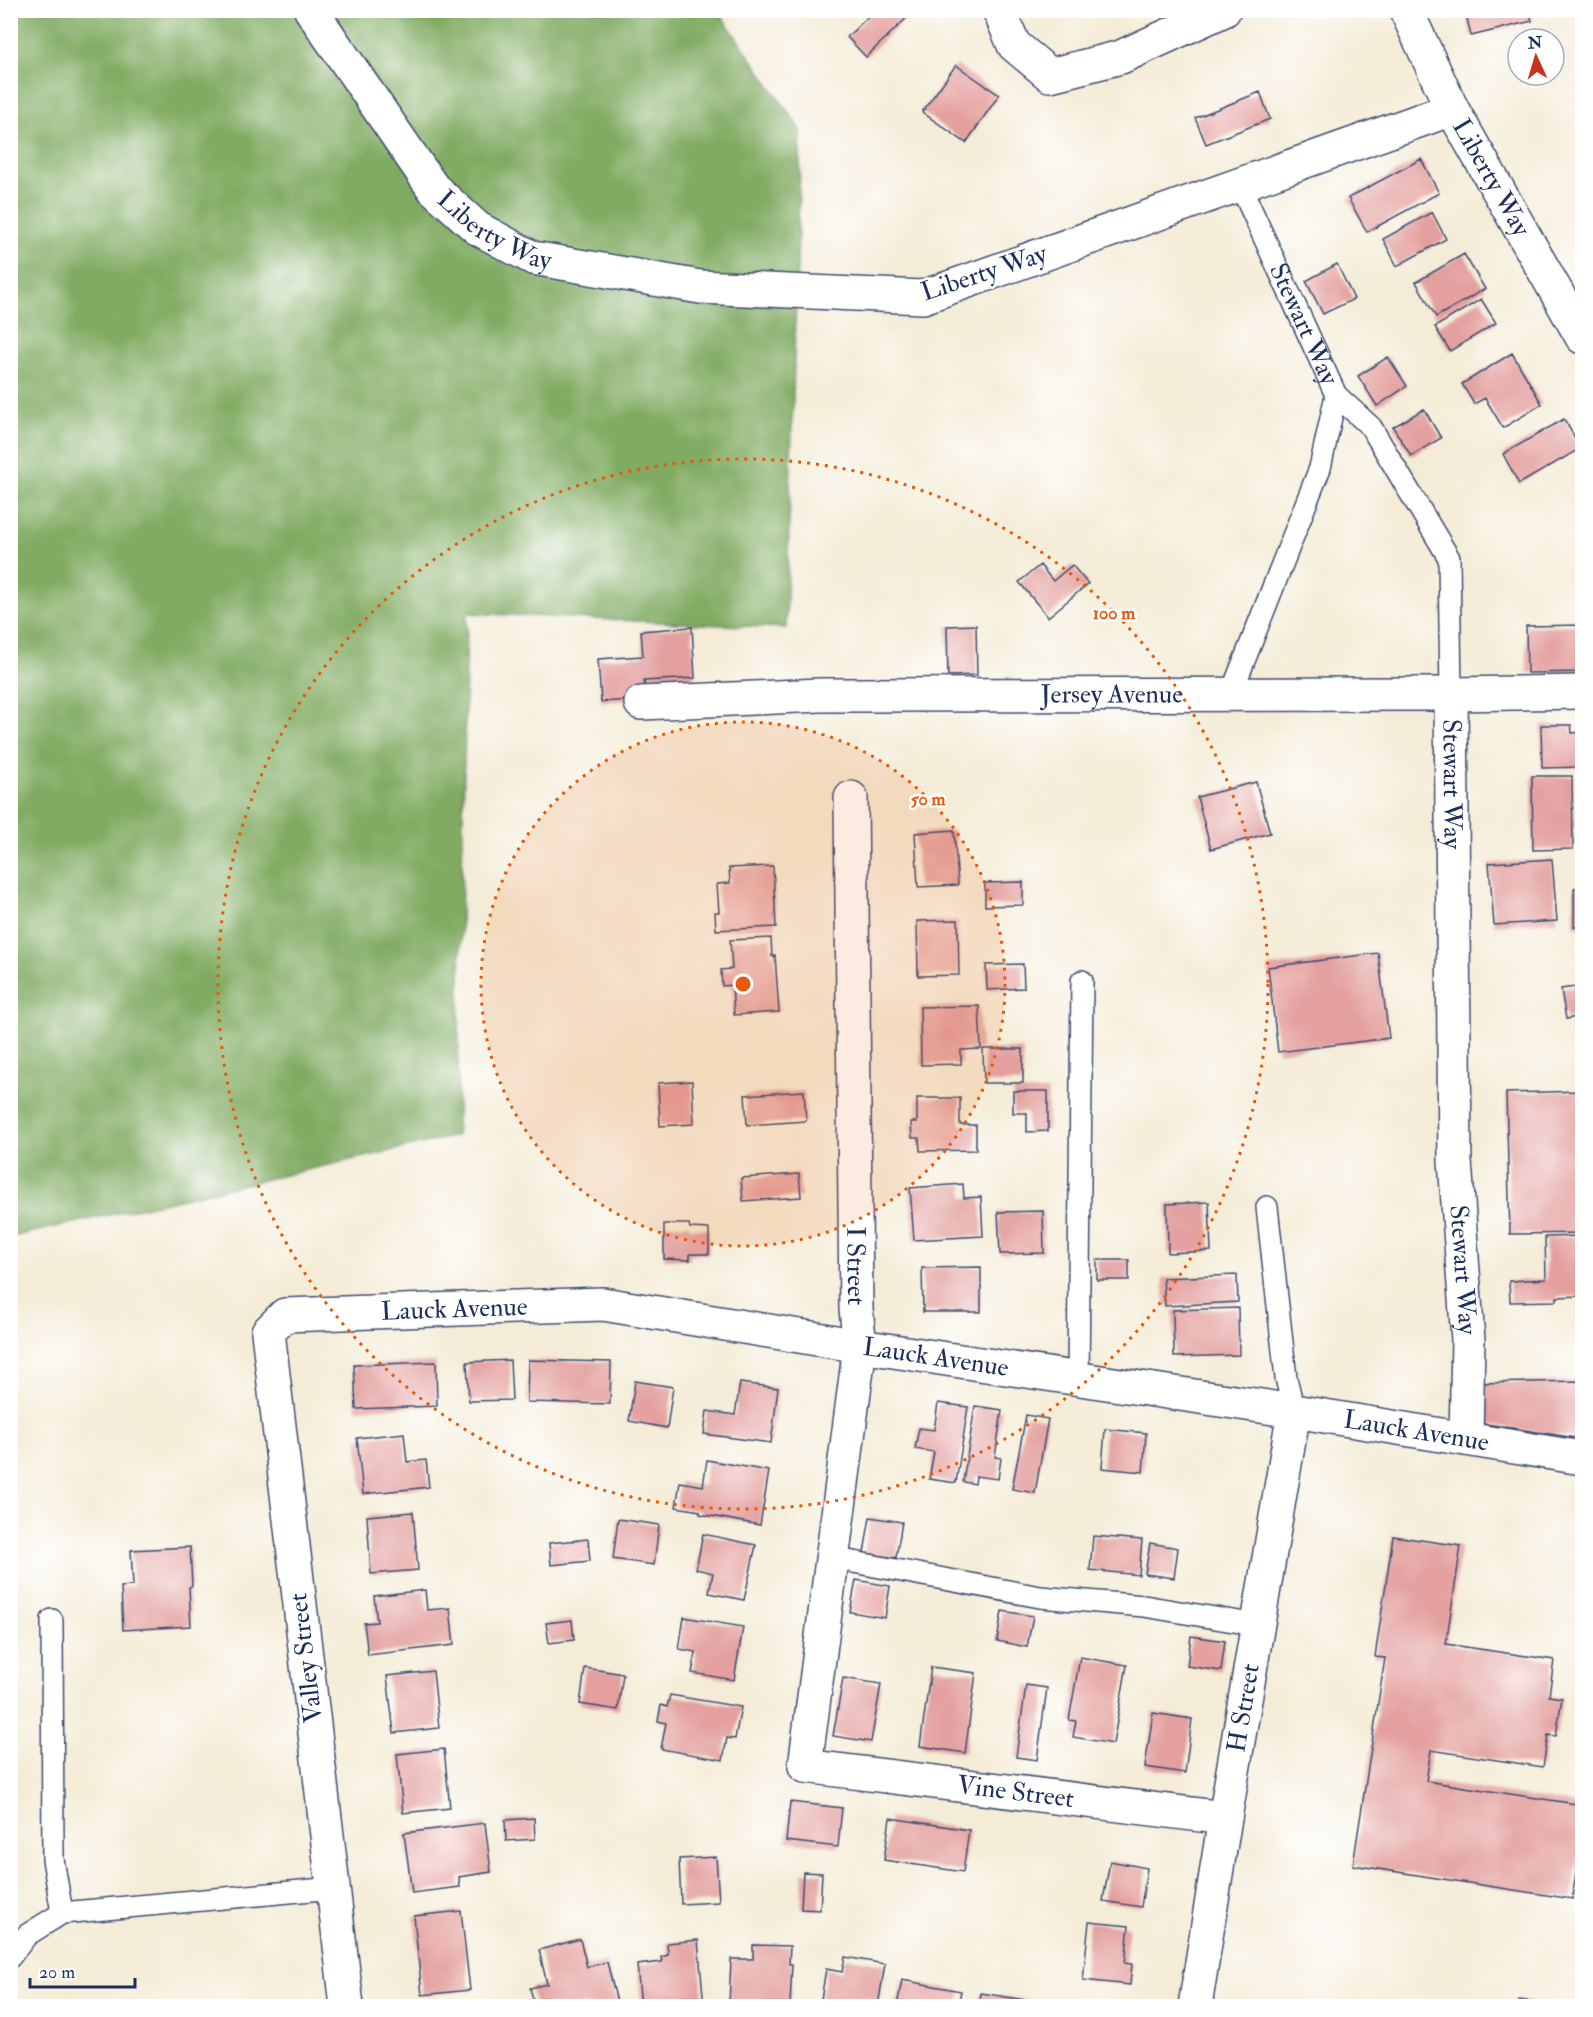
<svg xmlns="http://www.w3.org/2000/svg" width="1593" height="2017" font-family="'IM FELL Double Pica',serif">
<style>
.forest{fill:#81ab62;stroke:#4e6d60;stroke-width:1.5}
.building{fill:#e3a09f}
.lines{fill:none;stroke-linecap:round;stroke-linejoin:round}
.service-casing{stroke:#3c4b70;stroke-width:24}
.minor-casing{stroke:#3c4b70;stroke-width:36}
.tertiary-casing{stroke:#3c4b70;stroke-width:36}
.service{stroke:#fff;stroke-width:21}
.minor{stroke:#fff;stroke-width:33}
.tertiary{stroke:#fff;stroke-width:33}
.ring{fill:none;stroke:#e8590c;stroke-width:3;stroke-dasharray:3 6}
.labels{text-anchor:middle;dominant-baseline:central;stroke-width:5;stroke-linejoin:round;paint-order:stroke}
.street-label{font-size:26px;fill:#1b2f5e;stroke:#fff}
.centre{fill:#e8590c;stroke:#fff;stroke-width:3}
.ring-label{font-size:18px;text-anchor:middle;font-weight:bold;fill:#e8590c;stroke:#fff;stroke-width:5;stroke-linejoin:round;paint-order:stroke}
</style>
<rect width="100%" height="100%" fill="#fff"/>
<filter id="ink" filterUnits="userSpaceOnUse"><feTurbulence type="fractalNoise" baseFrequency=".0167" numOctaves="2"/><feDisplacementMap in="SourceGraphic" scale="12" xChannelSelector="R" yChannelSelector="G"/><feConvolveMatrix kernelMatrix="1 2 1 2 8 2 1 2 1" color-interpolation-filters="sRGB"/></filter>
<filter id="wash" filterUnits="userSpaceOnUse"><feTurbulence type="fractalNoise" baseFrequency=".008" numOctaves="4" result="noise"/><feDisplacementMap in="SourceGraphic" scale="24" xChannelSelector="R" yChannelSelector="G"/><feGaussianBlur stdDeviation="1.35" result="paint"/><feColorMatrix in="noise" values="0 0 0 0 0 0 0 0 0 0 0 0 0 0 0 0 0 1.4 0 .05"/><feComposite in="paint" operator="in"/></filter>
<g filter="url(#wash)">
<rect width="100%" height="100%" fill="#f4ecd7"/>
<path class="forest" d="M10,11H718L801,130L786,628L467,613L457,1136L11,1237Z"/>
<g id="blocks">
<path class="building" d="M875,10H915L866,57L847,37Z
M1465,10H1529L1532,21L1471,36Z
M956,65L999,95L966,143L922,112Z
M1260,92L1270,119L1206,144L1195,118Z
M1421,159L1439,193L1367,232L1348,198Z
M1432,212L1446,239L1397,266L1383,239Z
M1464,254L1485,289L1436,317L1416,282Z
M1337,264L1354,299L1323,314L1306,281Z
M1481,299L1496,323L1450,351L1435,327Z
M1512,353L1542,404L1503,428L1485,398L1474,404L1462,384Z
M1388,357L1407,386L1377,406L1358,376Z
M1424,409L1441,438L1411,456L1393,427Z
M1564,419L1581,448L1519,484L1503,454Z
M1040,565L1053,581L1072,565L1088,584L1048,617L1019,582Z
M976,625L977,675L948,676L947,626Z
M1582,625V672L1527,673L1526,626Z
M692,627L695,678L644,681L646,699L601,702L598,659L643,656L641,631Z
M1541,725H1571L1572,733L1582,732V767L1542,768Z
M1532,776H1572L1573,849L1533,850Z
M1256,782L1270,833L1211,849L1197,797Z
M954,830L958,885L918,887L915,833Z
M1552,859L1557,921L1494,925L1489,863Z
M773,866L776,927L716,930L715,912H719L717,884L730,883L729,868Z
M1023,882V905L985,906V883Z
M1574,888H1582V927H1574Z
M958,920L959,975L918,976L917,921Z
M771,938L772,956L775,955L779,1012L734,1015L732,985L722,986L721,970L732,969L730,940Z
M1378,953L1389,1038L1278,1052L1268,967Z
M1023,964L1024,988L987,990L986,965Z
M1582,986V1016L1566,1019L1561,989Z
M979,1006L981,1049L961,1050V1064L921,1065L920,1007Z
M983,1049H1023V1083H984Z
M692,1081L694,1124L660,1126L658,1083Z
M804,1091L806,1121L747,1125L745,1095Z
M1013,1091H1048V1131L1027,1132V1113H1013Z
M1582,1091V1233L1510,1234L1506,1093Z
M917,1098H960V1125H976V1150L920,1151L919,1138H912L911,1122H917Z
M799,1174L801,1197L743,1201L741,1178Z
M963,1184L964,1198L981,1197L983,1236L914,1240L910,1188Z
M1209,1202L1211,1251L1168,1253L1167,1204Z
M1043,1211L1044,1253L1000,1254L998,1212Z
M664,1224H689L690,1228L709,1229V1254H690V1260L664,1259Z
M1582,1236V1296L1557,1297V1301L1510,1302L1509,1281L1546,1279L1545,1237Z
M1097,1260H1129V1280H1097Z
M981,1267V1312H923L922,1268Z
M1237,1275L1238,1302L1165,1306L1163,1278Z
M1238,1308L1239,1355L1174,1357L1173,1310Z
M510,1360L512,1400L469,1401L467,1362Z
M528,1360L611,1362L610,1404L527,1402Z
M436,1362L437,1406L356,1409L354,1365Z
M635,1381L673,1387L667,1428L629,1421Z
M1582,1381V1439L1480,1423L1479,1383Z
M740,1383L778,1388L771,1443L704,1434L707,1411L735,1415Z
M938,1403L968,1407L956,1483L929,1479L934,1452L915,1449L919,1428L934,1430Z
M975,1406L1002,1410L995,1457L1001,1458L998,1479L976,1476L975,1484L963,1482Z
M1026,1415L1048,1419L1035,1493L1012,1489Z
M1105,1429L1146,1433L1143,1472L1102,1468Z
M404,1433L407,1462L426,1460L429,1487L363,1494L357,1438Z
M707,1460L769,1471L760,1525L700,1514V1511L676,1507L680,1482L703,1486Z
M413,1512L418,1570L371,1574L367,1516Z
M870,1517L902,1522L896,1558L864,1553Z
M618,1519L659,1525L654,1565L613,1559Z
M703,1534L756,1545L744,1600L709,1593L713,1573L696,1569Z
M1093,1536L1142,1540L1139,1575L1090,1570Z
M1393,1536L1461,1546L1446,1644L1554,1660L1549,1696L1562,1698L1556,1736L1548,1735L1543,1767L1431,1750L1426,1781L1582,1805V1833L1572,1899L1353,1865L1385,1658L1375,1657Z
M588,1539L590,1561L551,1565L549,1543Z
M1150,1543L1178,1548L1174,1578L1145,1574Z
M190,1547L192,1586L189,1587L191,1626L123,1630L121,1587L133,1586L131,1550Z
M856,1580L890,1586L885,1618L850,1612Z
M425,1590L427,1610L450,1608L454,1645L368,1655L364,1623L377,1622L374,1596Z
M1002,1611L1033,1616L1027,1647L997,1641Z
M684,1617L743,1627L734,1680L692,1673L696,1652L679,1649Z
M572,1620L574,1640L549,1643L546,1623Z
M1191,1636L1225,1641L1221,1671L1187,1666Z
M1080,1657L1127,1665L1113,1744L1073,1737L1076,1721L1069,1720Z
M931,1667L976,1673L965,1753L920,1746Z
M585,1668L623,1674L618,1710L580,1704Z
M433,1671L439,1728L394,1733L387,1676Z
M843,1678L881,1684L871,1742L833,1736Z
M1026,1685L1047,1688L1037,1760L1016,1757Z
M670,1695L741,1707L735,1739L727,1738L723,1760L661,1749L666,1723L658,1721L661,1705L667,1707Z
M1153,1713L1192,1719L1185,1773L1145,1767Z
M444,1749L450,1808L403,1813L397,1754Z
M790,1802L842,1808L838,1847L786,1841Z
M534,1818L535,1839L506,1841L505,1820Z
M890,1818L969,1830L963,1872L884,1860Z
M485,1823L491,1872L459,1877L460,1887L412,1893L404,1833Z
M716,1857L719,1902L681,1904L679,1859Z
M1110,1861L1147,1868L1141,1907L1103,1901Z
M803,1872L822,1873L820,1910L801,1909Z
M461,1911L470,1990L422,1995L414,1916Z
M1089,1922L1129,1926L1125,1963L1132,1964L1130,1985L1083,1980Z
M580,1939L587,1967L607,1962L617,2002L596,2006H535L530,1988L547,1984L539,1950Z
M698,1940L704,2006H641L637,1965L662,1962L661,1957L668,1955L667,1943Z
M753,1945L790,1946L789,1964H792L790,2006H729L731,1959H753Z
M845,1957L885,1964L878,2006H820L826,1969L842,1972Z
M902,1980L961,1991L958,2006H897Z
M981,1993L1057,2005V2006H979Z
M1519,2000L1552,2005V2006H1518Z"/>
</g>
</g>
<g filter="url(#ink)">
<use href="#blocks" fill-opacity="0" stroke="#3c4b70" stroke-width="1.5"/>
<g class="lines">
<defs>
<g id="service">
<path id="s1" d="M1240,185L1336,395L1371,427L1449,558L1451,694"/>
<path d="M1231,694L1320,468L1336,395"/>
<path d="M1267,1207L1286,1378L1294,1411"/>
<path d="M1078,1379L1082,981"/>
<path d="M832,1558L1040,1597L1144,1606L1257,1625"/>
<path d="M52,1620L53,1859L62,1913"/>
<path d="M10,1957L27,1935L62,1913L333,1888"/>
</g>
<g id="minor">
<path d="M999,10L1014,45L1050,75L1121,57L1224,10"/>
<path d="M1406,10L1452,109"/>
<path id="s2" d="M1451,694L1455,1161L1468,1340L1466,1439"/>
<path id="s3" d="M641,703L820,695L1451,694L1582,692"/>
<path id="s4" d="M851,798L856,1309L860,1346L805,1766L1225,1818"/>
<path id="s5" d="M347,2006L268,1332L285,1315L603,1304L860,1346L1294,1411L1582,1458"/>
<path id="s6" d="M1195,2006L1225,1818L1294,1411"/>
</g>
<g id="tertiary">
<path id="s7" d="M311,10L433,188L477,228L533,258L700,287L923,297L1452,109L1582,337"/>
</g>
</defs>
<use href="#service" class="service-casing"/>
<use href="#minor" class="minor-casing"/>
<use href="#tertiary" class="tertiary-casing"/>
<use href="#service" class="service"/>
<use href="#minor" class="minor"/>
<use href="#tertiary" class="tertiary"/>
</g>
</g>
<circle cx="743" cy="984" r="262" fill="#e8590c" fill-opacity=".12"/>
<g class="ring">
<circle cx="743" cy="984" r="262"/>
<circle cx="743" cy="984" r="525"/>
</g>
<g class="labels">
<g class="street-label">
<text stroke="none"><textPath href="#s7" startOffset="1372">Liberty Way</textPath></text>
<text stroke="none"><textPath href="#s7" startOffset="292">Liberty Way</textPath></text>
<text transform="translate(984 273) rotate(-18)">Liberty Way</text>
<text stroke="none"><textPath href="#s1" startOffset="153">Stewart Way</textPath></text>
<text stroke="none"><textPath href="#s3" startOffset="471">Jersey Avenue</textPath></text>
<text stroke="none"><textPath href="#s2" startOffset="90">Stewart Way</textPath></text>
<text stroke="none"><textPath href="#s4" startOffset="468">I Street</textPath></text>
<text stroke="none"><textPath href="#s2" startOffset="576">Stewart Way</textPath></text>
<text stroke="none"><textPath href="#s5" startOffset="872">Lauck Avenue</textPath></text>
<text stroke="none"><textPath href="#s5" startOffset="1358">Lauck Avenue</textPath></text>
<text stroke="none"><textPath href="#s5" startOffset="1844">Lauck Avenue</textPath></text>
<text transform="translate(306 1658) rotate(-97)">Valley Street</text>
<text stroke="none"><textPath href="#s6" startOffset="302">H Street</textPath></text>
<text stroke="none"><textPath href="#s4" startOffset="1184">Vine Street</textPath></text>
</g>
</g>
<circle cx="743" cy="984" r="9" class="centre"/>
<g class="ring-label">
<text x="1114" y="619">100 m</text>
<text x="928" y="805">50 m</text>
</g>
<rect width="1593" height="2017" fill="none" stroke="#fff" stroke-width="36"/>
<g transform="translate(1536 57) rotate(356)"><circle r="28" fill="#ffffff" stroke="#a4acbf" stroke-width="1.5"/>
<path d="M0-4.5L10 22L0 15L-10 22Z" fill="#c8321e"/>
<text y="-9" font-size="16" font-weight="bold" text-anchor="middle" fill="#1b2f5e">N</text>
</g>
<path d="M30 1978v9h105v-9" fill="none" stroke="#1b2f5e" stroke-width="3"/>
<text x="39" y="1978" font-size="18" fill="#1b2f5e" stroke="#ffffff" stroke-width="4.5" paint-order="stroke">20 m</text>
</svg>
